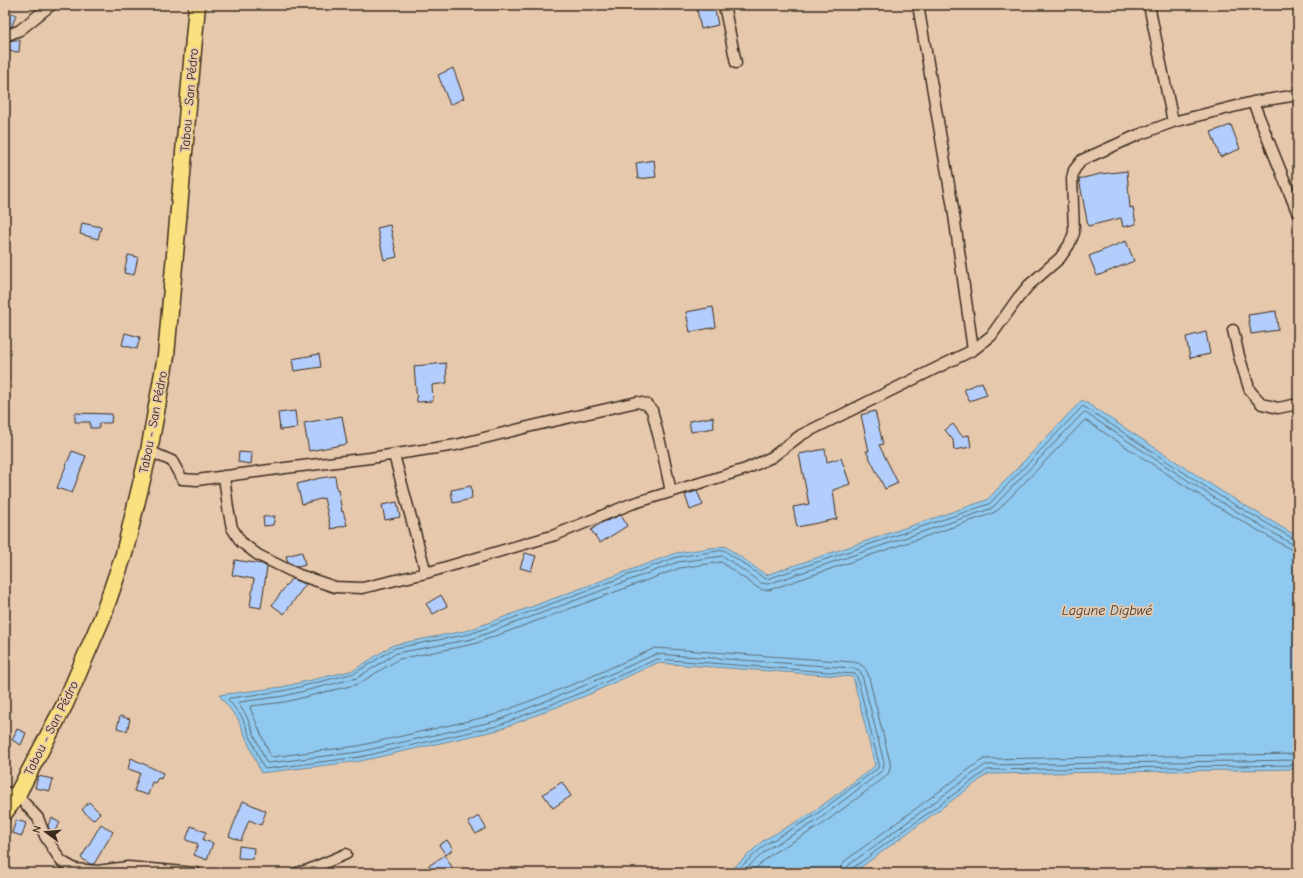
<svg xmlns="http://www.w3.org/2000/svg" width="1303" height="878" font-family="'Comic Neue',sans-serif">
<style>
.water{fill:#8fc9ef;stroke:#6d899b}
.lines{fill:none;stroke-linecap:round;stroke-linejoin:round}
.shore{stroke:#5d6a72;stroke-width:1}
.building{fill:#b3cefc;stroke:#3b2a1e}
.street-casing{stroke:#3b2a1e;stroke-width:13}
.primary-casing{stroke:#3b2a1e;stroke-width:19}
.street{stroke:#e6c9ad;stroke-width:10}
.primary{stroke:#fbe080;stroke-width:16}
.labels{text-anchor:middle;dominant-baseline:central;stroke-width:3.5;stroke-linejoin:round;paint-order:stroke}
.street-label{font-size:13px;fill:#3b2a1e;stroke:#e6c9ad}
.water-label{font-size:14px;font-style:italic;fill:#433a33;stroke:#e6c9ad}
</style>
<rect width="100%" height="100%" fill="#e6c9ad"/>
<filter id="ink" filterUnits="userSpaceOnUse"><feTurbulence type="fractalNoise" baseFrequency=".025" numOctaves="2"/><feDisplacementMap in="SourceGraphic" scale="8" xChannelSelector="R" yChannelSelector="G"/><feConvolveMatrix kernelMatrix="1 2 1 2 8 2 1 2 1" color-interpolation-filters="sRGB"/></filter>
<g filter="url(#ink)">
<path class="water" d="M1082,400L1221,491L1298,537V769L988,774L853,873H728L764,840L812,813L875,766L853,677L657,663L585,696L498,730L361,761L261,773L238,719L219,695L282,687L354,670L393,645L469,630L676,553L725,546L766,575L987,500Z"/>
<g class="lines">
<path class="shore" d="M734,873L766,844L814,816L878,768L879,764L857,677L855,674L657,659L583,692L497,726L360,757L265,769L263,767L242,717L229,701L228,699L230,698L283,691L355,673L395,648L470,634L677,557L724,550L764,578L767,579L989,504L1083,406L1218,495L1294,539L1298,540
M741,873L769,848L817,821L883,770L884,763L862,675L859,670L853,668L656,654L581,687L496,721L359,752L268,763L266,762L246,715L238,703L240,702L284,696L357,678L397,653L472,639L678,562L723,556L761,583L768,584L990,509L994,506L1084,412L1216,499L1292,544L1298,545
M750,873L773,853L820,826L884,778C889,774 891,769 890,762L868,674C865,667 861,663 853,662L655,648L579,682L494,715L358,746L271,757L270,755L250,708L251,706L285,702L358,684L399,659L474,644L680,568L721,562L758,588L763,590H769L991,514L998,510L1085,420L1213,504L1290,549L1298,551
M840,873L841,866L846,860L979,762L984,759L1298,754
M846,873L847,868L850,864L985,765L1298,760
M851,873L853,868L987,770L1298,765"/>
</g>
<path class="building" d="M696,5H714L718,25L701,29Z
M5,10L16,15L12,26L5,29Z
M13,40H20L19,52L5,51V41H8Z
M453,68L464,98L450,105L438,75Z
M1231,125L1240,149L1220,157L1211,132Z
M654,160L656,177L638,179L636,163Z
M1127,171L1130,208L1133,207L1136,224L1123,227L1121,218L1088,226L1079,179L1100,174Z
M82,223L101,227L98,239L80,234Z
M390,225L397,257L384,260L377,228Z
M1126,241L1134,261L1097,276L1089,256Z
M128,255L138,257L134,275L124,273Z
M713,307L716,327L690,332L686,312Z
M1276,311L1278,330L1251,334L1248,315Z
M1206,332L1210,354L1190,358L1186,337Z
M125,333L140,337L137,349L122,345Z
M319,354L321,367L294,371L292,359Z
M446,363L447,383L432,385L433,401L417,402L414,366Z
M982,382L987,395L969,401L964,389Z
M295,411L297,428L280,430L278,413Z
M875,411L883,444L879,445L898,483L885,489L866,451H869L861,415Z
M75,413L112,414L111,423H99V428H90V422H75Z
M342,416L347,444L309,451L304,423Z
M713,417L714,428L691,432L689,421Z
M953,424L962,436L969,435L971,447L954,450L953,440L945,430Z
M825,449L827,462L841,458L850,484L833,490L837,519L797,527L793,507L809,504L799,454Z
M72,451L86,456L72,493L57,488Z
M239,452L252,453L251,464L238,462Z
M335,476L337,490L338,489L342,512L343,511L347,525L331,529L324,498L302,504L297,484L320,478Z
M471,486L472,499L453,503L451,490Z
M697,491L703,505L690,510L685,495Z
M397,502L400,517L385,520L382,505Z
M621,515L627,526L600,543L591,530L601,523Z
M275,516L273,525L264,526L263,517Z
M302,552L305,565L298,567L288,562L286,556Z
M525,553L536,556L531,571L520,568Z
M235,560L262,564L267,567L261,608L250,606L254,579L232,575Z
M291,579L306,584L284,614L272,605Z
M441,595L447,606L433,614L426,604Z
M120,716L130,719L127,731L117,728Z
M17,729L26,733L21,745L12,740Z
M131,758L163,773L161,779L158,778L155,783L152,782L148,795L134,791L140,773L128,769Z
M38,776L53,779L50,791L35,788Z
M562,782L571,796L553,808L543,794Z
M243,801L266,811L261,825L249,820L241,841L229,836Z
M89,802L100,813L93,820L82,810Z
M479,816L486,828L476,834L468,822Z
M52,818L60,823L54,832L49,829L48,825Z
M16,820L26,823L22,836L12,833Z
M101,824L113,832L94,864H90L81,858Z
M191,826L206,832L203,840L213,843L207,860L194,855L198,844L186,840Z
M447,840L453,849L446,855L439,845Z
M239,846L254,848L253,859L238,858Z
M445,855L453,869L447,873H431L427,867Z"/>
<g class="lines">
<defs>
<path id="street" d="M724,5L736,63
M918,5L953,208L973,350
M1149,5L1173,122
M8,35L20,30L51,5
M1253,102L1298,214
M1233,330L1239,356L1250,391L1262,404L1278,408L1298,404
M149,451L172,461L182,479L197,480L285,468L370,458L456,445L532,426L637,402L646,404L652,410L663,454L671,492
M394,455L426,573
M224,476L228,508L232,528L241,542L258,555L299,575L335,587L362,588L426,573L555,535L631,504L746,469L772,457L801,435L973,350L991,336L1018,298L1029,285L1060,258L1069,245L1074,233L1072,178L1074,170L1082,160L1138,135L1173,122L1253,102L1298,95
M5,792L17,795L38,818L45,836L61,861L75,869L97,871L128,867L196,873
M296,873L308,870L346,854"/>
<path id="primary" d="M5,812L17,795L65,704L102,618L124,554L149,451L166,356L197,5"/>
</defs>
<use href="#street" class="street-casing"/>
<use href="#primary" class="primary-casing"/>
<use href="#street" class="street"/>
<use href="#primary" class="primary"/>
</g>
</g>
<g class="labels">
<g class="street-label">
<text transform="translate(189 100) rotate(-85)">Tabou - San Pédro</text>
<text transform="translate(153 422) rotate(-79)">Tabou - San Pédro</text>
<text transform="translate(51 728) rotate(-63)">Tabou - San Pédro</text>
</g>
<g class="water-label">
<text x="1107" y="610">Lagune Digbwé</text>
</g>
</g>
<rect width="1303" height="878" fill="none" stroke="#e6c9ad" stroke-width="20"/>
<rect x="10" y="10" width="1283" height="858" fill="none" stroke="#3b2a1e" stroke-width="1.5" filter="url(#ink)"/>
<g transform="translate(46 832) rotate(286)" stroke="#e6c9ad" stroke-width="3" paint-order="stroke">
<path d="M0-3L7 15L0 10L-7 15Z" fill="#3b2a1e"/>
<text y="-6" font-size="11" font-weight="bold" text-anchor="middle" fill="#3b2a1e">N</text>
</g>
</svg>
